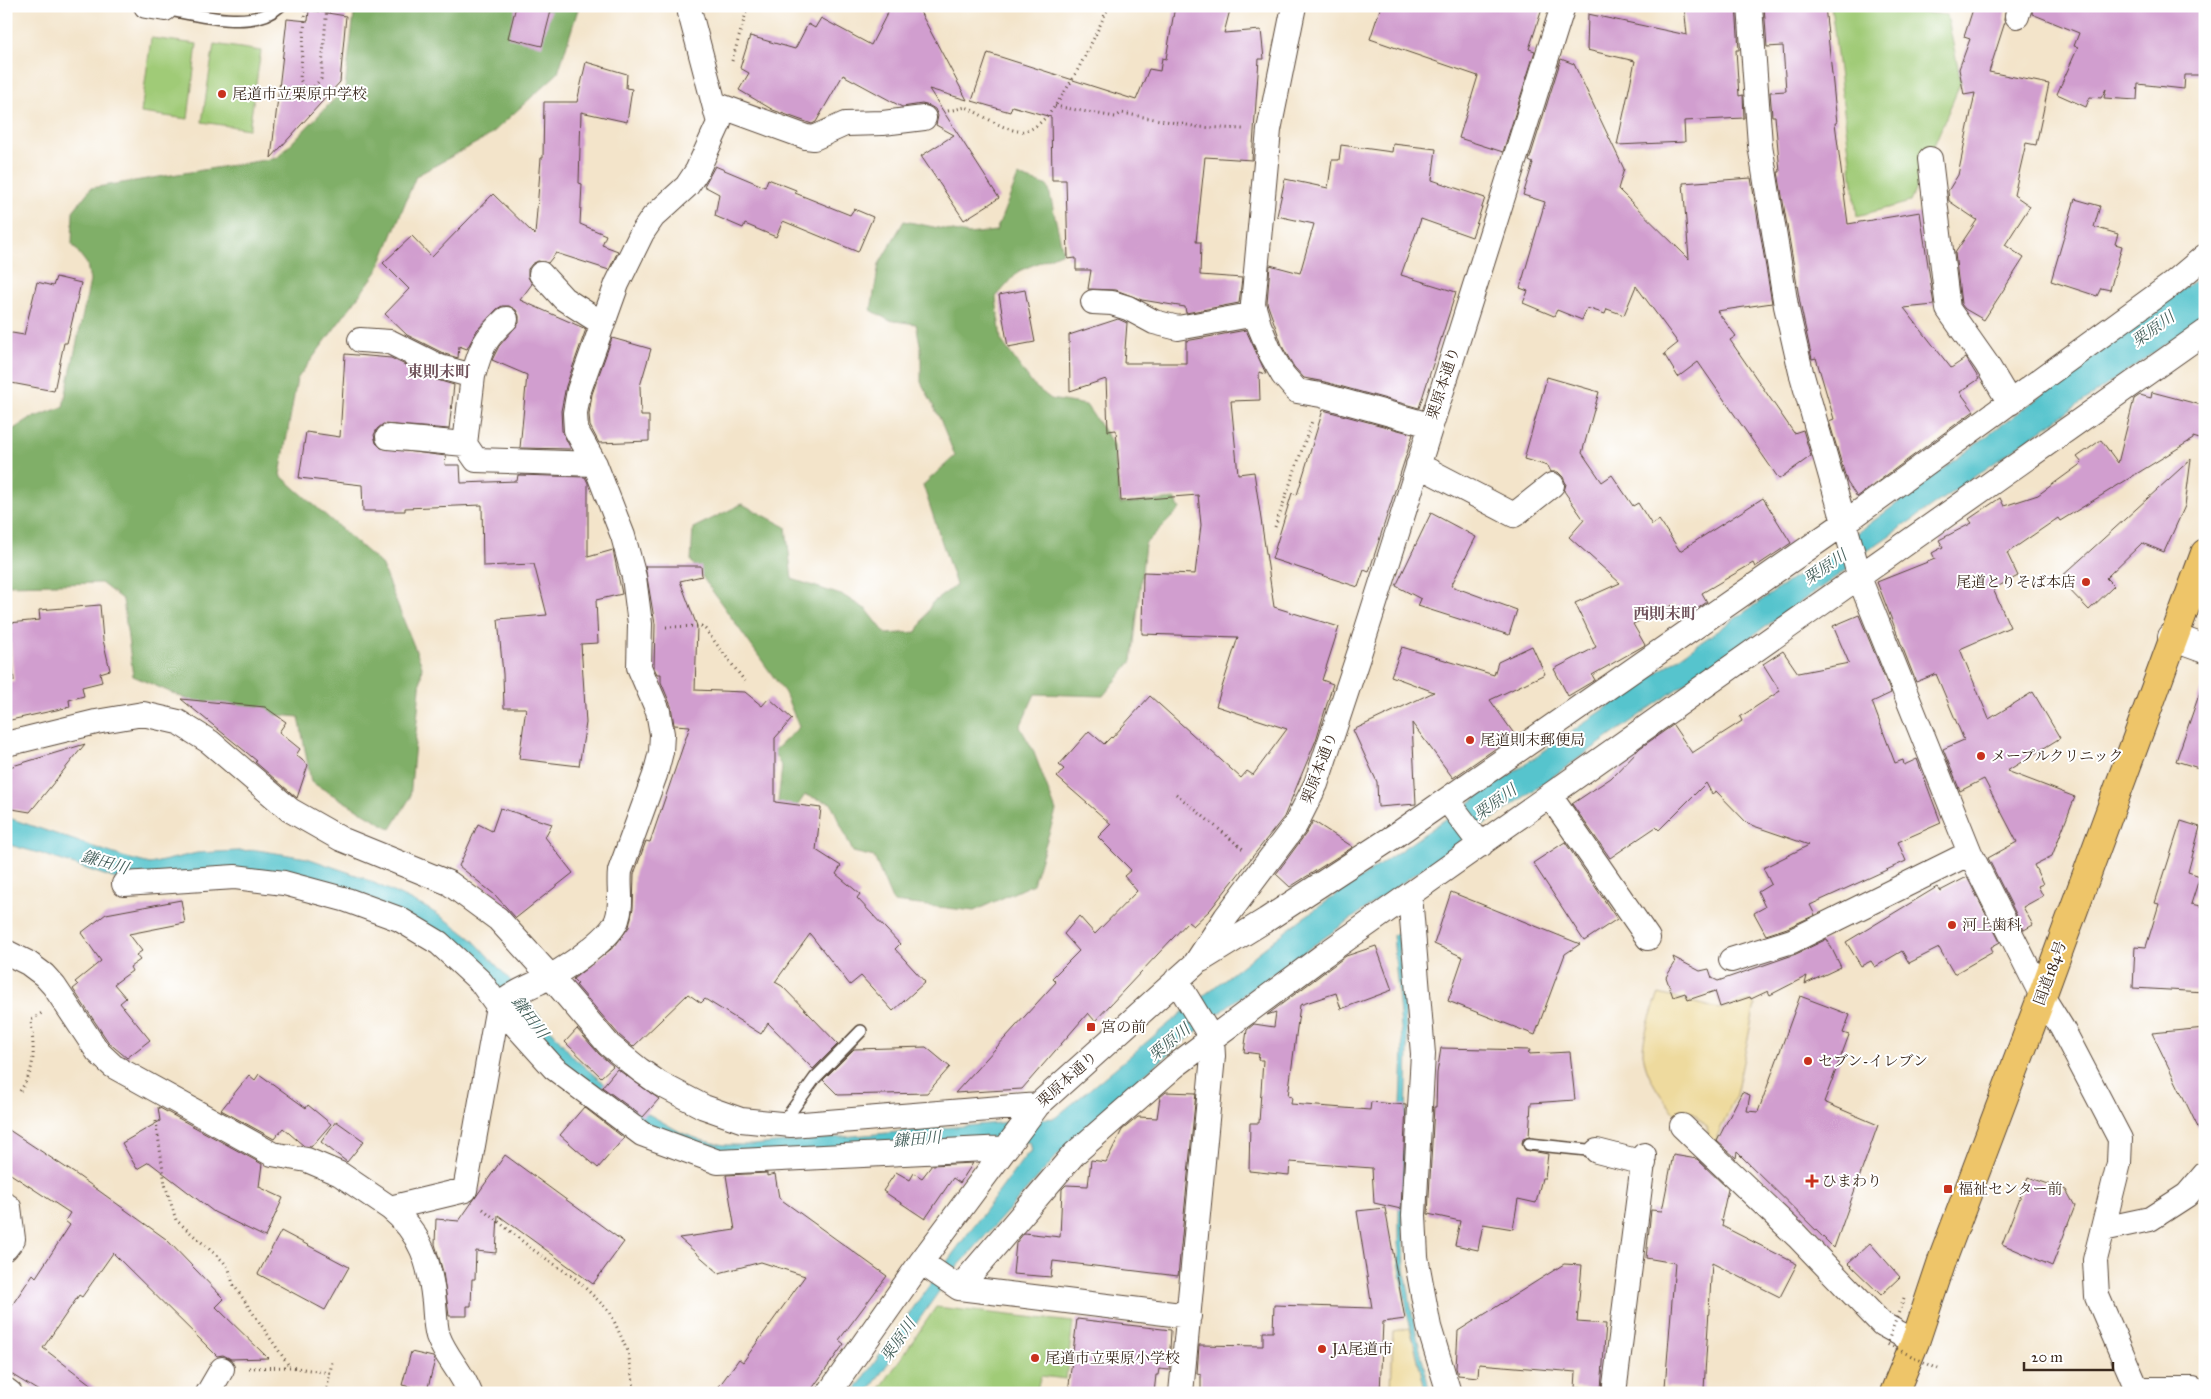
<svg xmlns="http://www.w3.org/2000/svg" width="2211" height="1399" font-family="'IM FELL Great Primer','Noto Serif JP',serif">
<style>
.green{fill:#a0cb77;stroke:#6e7a4a}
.forest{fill:#80af68;stroke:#5e6c43}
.sand{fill:#eeda9e;stroke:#94825e}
.water{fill:#57c4cd;stroke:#497776}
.building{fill:#d19ecf}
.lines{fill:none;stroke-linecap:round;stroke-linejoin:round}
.service-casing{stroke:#574638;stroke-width:14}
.minor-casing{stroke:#574638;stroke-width:26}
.tertiary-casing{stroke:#574638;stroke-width:30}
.trunk-casing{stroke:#574638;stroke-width:30}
.path{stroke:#574638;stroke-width:3;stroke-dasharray:1 4;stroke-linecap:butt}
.service{stroke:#fff;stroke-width:11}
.minor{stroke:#fff;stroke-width:24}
.tertiary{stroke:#fff;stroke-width:28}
.trunk{stroke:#eec569;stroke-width:28}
.path-bridge{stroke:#574638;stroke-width:3;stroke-dasharray:1 4;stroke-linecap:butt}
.poi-dot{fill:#c8321e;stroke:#fff;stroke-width:2}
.labels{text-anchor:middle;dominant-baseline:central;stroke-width:4;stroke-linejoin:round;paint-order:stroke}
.poi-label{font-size:15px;fill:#3b2a1e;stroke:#fff;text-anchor:start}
.street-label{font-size:15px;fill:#3b2a1e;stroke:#fff}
.water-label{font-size:16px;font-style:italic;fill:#45605b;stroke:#fff}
.neighbourhood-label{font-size:16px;font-weight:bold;fill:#70535c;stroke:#fff}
</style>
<rect width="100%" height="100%" fill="#fff"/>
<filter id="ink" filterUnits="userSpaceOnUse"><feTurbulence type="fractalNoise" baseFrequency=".02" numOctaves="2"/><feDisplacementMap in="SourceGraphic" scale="10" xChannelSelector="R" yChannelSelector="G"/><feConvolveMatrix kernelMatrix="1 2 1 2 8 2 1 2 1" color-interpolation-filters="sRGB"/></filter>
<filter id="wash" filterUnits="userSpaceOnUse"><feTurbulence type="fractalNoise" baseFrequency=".0096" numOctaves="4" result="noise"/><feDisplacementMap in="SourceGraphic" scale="20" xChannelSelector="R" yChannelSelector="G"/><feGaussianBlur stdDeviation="1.12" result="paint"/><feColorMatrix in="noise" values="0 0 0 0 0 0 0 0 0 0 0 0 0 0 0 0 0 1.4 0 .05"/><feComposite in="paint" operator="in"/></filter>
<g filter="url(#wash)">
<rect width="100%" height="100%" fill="#f3e4ca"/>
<path class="green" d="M1831,6H1858L1947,15L1961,82L1910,202L1857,216Z
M151,38L197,44L188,119L141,113Z
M214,44L261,51L249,129L202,122Z
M936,1307L1073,1322L1066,1379L1041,1376L1036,1393H877Z"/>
<path class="forest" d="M355,6H579L558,73L489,136L416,176L378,270L297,379L280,475L381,564L422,666L410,798L391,829L311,782L299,717L207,708L133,676L123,600L101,583L6,585V434L29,419L63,407L90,281L87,264L72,244L73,211L91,188L277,158L345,88Z
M1018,176L1048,186L1063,252L1019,271L996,297L1001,340L1033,385L1051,399L1086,405L1114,445L1120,504L1175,499L1180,509L1145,544L1132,661L1103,696L1035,694L1020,727L1033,750L1056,811L1033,884L974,911L893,902L874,857L853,852L831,803L805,795L790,816L777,810L782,767L773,752L799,727L785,693L691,561L693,528L742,504L786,527L792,579L844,596L867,610L886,634L917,632L932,603L956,585L923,485L955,456L940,419L921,382V349L916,324L888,320L871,310L879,264L904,221L968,234L996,231Z"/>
<path class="sand" d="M1659,994L1719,1009L1751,1001L1755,1005L1736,1095L1714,1143L1709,1138L1707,1127L1693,1112L1684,1122C1666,1105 1646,1079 1643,1053C1642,1039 1653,1007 1659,994Z
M1410,1328L1426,1393H1391L1393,1331Z"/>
<path class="water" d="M2205,273V317L1867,551L1847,569L1229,1005L1136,1081L1066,1146L952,1273L867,1393H853L923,1294L1027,1154L1032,1151L1030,1142L767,1161L689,1149L567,1075L481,966L445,935L337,885L116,879L42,854L6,844V817L123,857L150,864L197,853L257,850L307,858L359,876L427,908L451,923L473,940L511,981L574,1058L605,1084L643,1111L682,1133L704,1141L724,1145H753L1055,1118L1184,1011L1300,920L1840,546Z
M1398,933L1408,1050L1403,1224L1405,1269L1413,1319L1430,1393H1426L1408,1316L1399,1261V1160L1403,1050L1393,935Z"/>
<g id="blocks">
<path class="building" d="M516,6H532L551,11L542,46L508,38Z
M891,6H917L967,100L929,89L999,198L964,220L921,156L954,135L936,125L938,116L935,109L930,106L922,104L902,107L843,75L816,122L812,124L773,110L739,90L749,73L740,68L750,36L795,49L808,24L815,28L821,18L871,45Z
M1175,6H1231L1224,33L1261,30L1264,59H1259L1252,160L1205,157L1196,242H1201L1200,275L1242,278L1239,303L1186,313L1185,307L1142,300L1116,290L1088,289L1091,270H1076V258L1068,259L1066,180H1052L1051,117L1012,106L1010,112L972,101L988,53L1136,100L1149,69L1160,71L1162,58L1166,59Z
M1381,6H1543L1529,49L1535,51L1503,152L1459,138L1478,76L1370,39Z
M1684,6H1736L1739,50H1736L1739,96L1743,95L1744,118L1684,121L1685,142L1617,145L1635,61L1587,50L1588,14L1687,35Z
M1764,6H1825L1837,123H1835L1848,224L1920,212L1934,305L1904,308L1951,368L1966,358L1979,379L1960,392L1974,411L1857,497L1847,482L1829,421L1834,419L1816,358L1812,359L1800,303L1778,172H1780L1775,116H1772L1770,92L1786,91L1783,46L1767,47Z
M1974,6H2006L2004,19L2005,22L1989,72L2049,84L2036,145L2026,143L2014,195L2030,206L2005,245L2024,258L1984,320L1965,309L1961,304L1955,253L1977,220L1949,201L1948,191L1958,175L1975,93L1964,95L1959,69L1970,39L1964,37Z
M2033,6H2205V75H2185L2184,89L2138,84L2137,100L2104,98L2106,89L2101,98L2090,97L2086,107L2057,94L2078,47L2074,46L2079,33L2032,14Z
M309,10L346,16L340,82L271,158L287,19L308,21Z
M1561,59L1574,64L1624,169L1618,189L1689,259L1683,183L1751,178L1772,303L1717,311L1736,336L1730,340L1794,433L1803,430L1811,456L1779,479L1698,362L1678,377L1664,354L1678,343L1636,286L1624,315L1607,309L1605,314L1587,308L1582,320L1557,310L1554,316L1523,303L1528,291L1520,288L1545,202L1523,195L1533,163L1529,161Z
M586,62L627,74L626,88L632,89L627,122L581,112L579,183L582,184L580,224L606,235L602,245L618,251L609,270L556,253L548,263L538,261L532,264L528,269V277L532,284L520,300L586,329L566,386L561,411L562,431L571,449L520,448L527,375L492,360L499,346L519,323V316L516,310L509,306H502L497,309L477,330L467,349L459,346L458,358L445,354L407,335L385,314L409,289L383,263L412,236L432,257L493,194L535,235L541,158H543L544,102H577Z
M1393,144L1436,149L1432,180L1485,198L1472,237L1421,219L1401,275L1456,292L1419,408L1325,382L1304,378L1294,367L1283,348L1267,303L1270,265L1300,273L1314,224L1277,216L1285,179L1328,188L1332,160H1339L1341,145L1392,152Z
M715,166L765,187L768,179L796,190L795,193L850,215L854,209L873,217L858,252L783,221L776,237L745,224L743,228L715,216L719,194L704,186Z
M2075,199L2100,206L2094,227L2118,234L2115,244L2122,246L2110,290L2101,288L2097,296L2051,281Z
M56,277L81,283L67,343H64L54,391L6,382V332L24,335L37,282L53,286Z
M1025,290L1035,342L1008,347L999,295Z
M1118,319L1127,323L1124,363H1186V341L1246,330L1266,374L1259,372L1260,400L1231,401L1238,474L1254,472L1274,607L1339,627L1322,680L1333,684L1316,740L1284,817L1210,910L1193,926L1188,922L1095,1021L1088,1013L1022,1089L955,1093L1056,982L1052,978L1079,951L1064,934L1079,916L1095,934L1137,891L1124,876L1131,870L1098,837L1111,824L1057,777L1064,769L1059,765L1089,731L1104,744L1111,737L1112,738L1150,696L1241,778L1247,771L1253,775L1287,729L1216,706L1238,637L1142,634L1143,572L1195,574L1201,525L1198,495L1121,501L1116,430L1108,431L1106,379L1070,391L1069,335Z
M612,338L651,349L640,386L641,416H649V441L599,443L590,426L589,414L592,394Z
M345,354L391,358L434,379L454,385L449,429L383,424L377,429L374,435L376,443L381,448L446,456L445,465H460L461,483L517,481L518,475L585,477L588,483V557L613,550L622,594L596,600L598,643L581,644L586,723L579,766L519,759L526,708H504L503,674L498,619L547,615L534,564L483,566L482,505L405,508V511H363L362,485L299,478L306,432L340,437Z
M1547,377L1599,392L1582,453L1602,482L1612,475L1633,506L1638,503L1652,525L1659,520L1680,551L1763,498L1791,543L1755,567L1753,563L1702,593L1707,602L1684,618L1675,604L1633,624L1645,645L1592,675L1595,680L1568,696L1554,669L1596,647L1575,603L1620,583L1569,537L1584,520L1564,491L1566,484L1563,477L1558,472H1551L1548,466L1524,459Z
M2152,392L2205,406L2203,440L2193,437V439L2060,521L2058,518L2007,553L2018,576L1993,589L2010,627L1960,649L1989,719L2033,692L2060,738L2007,771L2075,797L2052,856L2034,865L2043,884L2038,886L2043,896L2023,907L2033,925L2024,930L1988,858L2017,842L1984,779L1960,791L1943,749L1964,740L1936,674L1916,682L1877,582L1935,559L1932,553L1943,547L1939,540L1972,523L1969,519L2000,498L2004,506L2038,495L2082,463L2077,457L2101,440L2118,463L2134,399L2140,395L2151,398Z
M1323,410L1413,434L1369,572L1364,570L1358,587L1272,559L1292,493L1297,495Z
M2191,459L2185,506L2164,552L2142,543L2106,578L2114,586L2089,610L2059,579Z
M1431,513L1476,537L1451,586L1517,610L1509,635L1418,606L1421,599L1396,586Z
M645,566H701L702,576L680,581L697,626L695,690L745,692L762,706L769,698L792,719L775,738V802L821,808L816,850L841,866L836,874L860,894L857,898L900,944L895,949L925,982L893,1011L861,976L850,985L810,934L775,982L782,986L838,1044L813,1069L768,1023L761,1034L705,999L701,1003L688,994L633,1047L619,1035L576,985L578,984L573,979L615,946L629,927L633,908L634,874L646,841L650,842L690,726L674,725L671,706L661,682V674H657L654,668L655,624Z
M100,605L103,640L110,670L100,673L102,682L82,687L84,696L69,700L70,707L6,721V682L14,681L9,623L40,620L39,610Z
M1859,615L1891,693L1872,702L1895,763L1903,760L1904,765L1917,759L1941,823L1898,842L1906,861L1810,905L1815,915L1787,928L1766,935L1754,913L1765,907L1758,892L1771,884L1763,868L1809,845L1748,824L1716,791L1712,794L1706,783L1659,830L1656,827L1610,858L1572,804L1611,778L1640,748L1673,725L1692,753L1742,721L1740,717L1780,691L1763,664L1783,651L1798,673L1849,663L1833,626Z
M1532,646L1545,674L1490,700L1515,735L1453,778L1412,723L1416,804L1378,807L1377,782L1353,730L1434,692L1391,676L1402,647L1494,675L1498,662Z
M2201,689L2205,690V770L2176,761Z
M181,699L265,707L286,722L279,732L300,749L296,755L308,765L297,798L255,762L257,761Z
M85,744L30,812L6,808V768Z
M500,808L552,824L545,837L573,873L516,918L495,895L459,866L478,824L492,831Z
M1313,821L1353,847L1290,887L1276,874L1307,832Z
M2181,821L2200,827L2188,872L2200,876L2191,904L2205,907V992L2133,988L2135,946L2146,947L2159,904L2155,903Z
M1565,842L1617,919L1584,941L1533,863Z
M1967,877L2000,942L1991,947L1993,952L1954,974L1939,948L1909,963L1902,951L1875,967L1871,961L1861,966L1846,942L1937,887L1940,891Z
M1451,892L1580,944L1565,954L1535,1035L1448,1001L1463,957L1434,944Z
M181,900L185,923L129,934L142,951L136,955L140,960L130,967L132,971L114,984L126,998L120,1003L150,1040L127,1058L109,1043L73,989L78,985L75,982L101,961L81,933L106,914Z
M1827,939L1841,967L1805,984L1807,976L1770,995L1768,991L1751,999L1750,997L1720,1007L1715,991L1688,1000L1685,993L1673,997L1666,977L1675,963L1673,957L1700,971L1709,969L1712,978L1718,981L1796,954Z
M1376,946L1392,990L1341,1009L1336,993L1300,1005L1288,1096L1292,1097L1291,1104L1370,1110L1371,1102L1406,1105L1401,1209L1374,1203L1372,1168L1290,1162L1289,1175L1249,1171L1250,1123H1259L1263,1060H1258L1259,1054L1244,1052L1247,1030L1254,1024L1274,1027L1276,1012L1267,1015L1346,956Z
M1800,996L1850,1015L1843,1033L1849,1035L1824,1102L1878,1125L1834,1248L1737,1152L1736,1158L1717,1141L1742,1092L1750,1095L1747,1111L1758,1112Z
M2205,1028V1142L2152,1033Z
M577,1029L599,1054L613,1066L601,1077L565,1042Z
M926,1047L950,1067L927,1093L838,1095L823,1080L854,1049Z
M1441,1048L1530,1050L1528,1054L1570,1052L1575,1100L1531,1103L1529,1137L1523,1139L1522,1143L1525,1150L1548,1154L1545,1178H1542L1536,1203L1518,1199L1513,1229L1483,1224L1478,1250L1455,1245L1460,1221L1428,1214L1434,1107H1436L1437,1073Z
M617,1069L659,1099L643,1117L602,1087Z
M259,1074L306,1108L308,1105L331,1124L311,1147L304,1146L283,1128L274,1139L221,1110L249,1075L255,1080Z
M1166,1092L1196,1093L1178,1276L1053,1261L1051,1277L1013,1274L1016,1243L1024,1233L1060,1237L1062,1189L1066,1185L1088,1186L1091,1160L1106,1162L1122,1130L1138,1117L1157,1118L1160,1097Z
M158,1107L262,1164L259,1187L283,1198L265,1237L214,1212L149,1162L137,1169L122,1143L160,1121Z
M584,1107L624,1138L598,1168L560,1135Z
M336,1121L364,1141L347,1162L321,1142Z
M6,1128L77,1175L166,1239L224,1299L216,1307L268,1358L231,1359L223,1355L217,1356L113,1253L82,1297L79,1295L43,1348L102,1393H42L6,1371V1314L33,1274L36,1277L70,1225L65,1221L70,1213L6,1171Z
M505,1155L624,1242L593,1284L498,1215L496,1253L476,1251L475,1279H472L471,1306H467V1316H449L443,1272L435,1244L436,1219L459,1221Z
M1673,1155L1697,1159L1728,1189L1721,1221H1723L1722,1226L1797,1264L1780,1297L1712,1263L1704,1389L1665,1387L1675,1263L1646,1258L1651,1210L1662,1211Z
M973,1163L960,1183L953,1178L925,1219L883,1191L896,1172L910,1180L914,1173L922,1178L932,1165Z
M767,1173V1176L775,1174L779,1198L887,1276L839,1340L844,1344L809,1393H714L739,1359L743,1362L805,1276L761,1262L719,1273L679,1238L735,1230L726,1175Z
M2028,1177L2066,1190L2075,1206L2052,1266L2002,1244Z
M1385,1208L1405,1319L1383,1322L1380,1393H1201V1375L1197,1374L1199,1345L1263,1346V1332H1273L1274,1305L1372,1308L1357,1211Z
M281,1231L349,1267L325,1310L258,1274Z
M1870,1243L1900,1277L1881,1295L1848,1263Z
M1564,1264L1582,1265L1577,1322L1606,1324L1601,1389L1575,1388L1576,1372L1479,1364L1478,1377L1458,1375L1456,1368L1458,1331Z
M1077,1319L1171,1330L1169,1370L1159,1369L1158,1375H1156L1154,1393H1068Z
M411,1352L433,1357L435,1360L427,1391L402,1385Z"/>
</g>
</g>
<g filter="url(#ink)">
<use href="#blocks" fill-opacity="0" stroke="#574638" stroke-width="1"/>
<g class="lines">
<defs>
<path id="service" d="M165,9C197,15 253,31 280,6
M782,1124L815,1078L861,1031
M1529,1144L1597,1151"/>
<path id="minor" d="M146,6L165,9
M1294,6L1269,130L1253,304L1259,325L1271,354L1283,375L1297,391L1321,395L1430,425
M1750,6L1760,145L1786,306L1801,372L1862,585L1970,853L2042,996L2062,1028L2120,1139L2119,1163L2095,1260L2097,1296L2137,1389H2193L2202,1393
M2017,16L2020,6
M715,104L806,137L814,138L845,124L883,123L924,118
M1930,159L1948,309L1986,363L2010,403
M541,274L564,299L603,324
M1093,302L1112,303L1128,308L1154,322L1178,328L1256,314
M360,340L390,342L440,367L473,376L465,444L476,460L595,464
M473,376C481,348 484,339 506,319
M388,437L465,444
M1418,465L1514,515L1552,485
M6,744L96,722L143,714L178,722L210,742L290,810L341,839L449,883L498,919L550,976L609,1045L640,1070L660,1084L704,1107L741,1120L791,1125L1038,1105
M1550,796L1648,938
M1447,800L1481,845
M124,884L235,877L284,883L347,900L399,919L439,943L481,982L498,1006L554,1068L642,1134L718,1162L1006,1148
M1410,895L1423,1054L1414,1215L1416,1257L1429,1327L1449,1393
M6,952L28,963L44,975L54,986L98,1052L113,1066L272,1154L307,1160L340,1174L390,1208
M1201,960L1266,920L1396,835L1843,524L2172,284L2205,256
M1731,960L1792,941L1970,853
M1176,980L1212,1039L1213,1056L1181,1393
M1682,1126L1797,1236L1882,1324L1915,1342
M1597,1151L1644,1163
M6,1205L9,1207L13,1239L6,1248
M2103,1229L2150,1219L2187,1195L2205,1174
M921,1262L959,1288L1189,1316
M959,1288L1074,1154L1175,1066L1324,955L2205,332
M6,1390L10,1393
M208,1393L222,1369
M470,1393C462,1372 445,1356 438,1336C435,1326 435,1313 434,1302C430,1263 421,1233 390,1208L465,1190L498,1006C512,993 531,986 548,978C566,968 610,939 617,920C623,903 618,888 620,871L655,775L661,752L662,734L658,711L639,667L640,624L634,577L623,536L595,464L576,430L575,413L579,390L617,284L642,233L653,217L687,186L697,171L719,123L690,13
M829,1393L921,1262L1038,1105L1195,964L1226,917L1296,824L1316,784L1360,651L1563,6
M1614,1393L1644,1155"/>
<path id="tertiary" d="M2172,637L2205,649"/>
<path id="trunk" d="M1894,1393L1915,1342L1943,1258L2042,996L2205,553"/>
</defs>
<use href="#service" class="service-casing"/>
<use href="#minor" class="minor-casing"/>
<use href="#tertiary" class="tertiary-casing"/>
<use href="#trunk" class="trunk-casing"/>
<path class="path" d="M306,6L300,79L307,94L321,79L327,6
M732,61L748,6
M1055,106L1115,117L1122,113L1198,127L1243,129
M948,111L966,107C981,114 1009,134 1025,131C1056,126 1096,33 1109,6
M1275,527L1312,421
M666,627L701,626L705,629L747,684
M1176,794L1243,849
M20,1091C38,1066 33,1048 31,1020L42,1013
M156,1121L165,1184L176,1220L223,1261L229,1269L233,1284L290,1367
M483,1209L532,1249L576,1279L610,1312L628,1352L635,1393
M249,1368L290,1367L330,1373
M326,1393L332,1362"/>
<use href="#service" class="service"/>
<use href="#minor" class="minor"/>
<use href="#tertiary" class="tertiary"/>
<use href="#trunk" class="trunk"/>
<path class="path-bridge" d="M1904,1298L1887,1344L1938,1369"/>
</g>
</g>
<g class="poi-dot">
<circle cx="222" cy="94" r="5"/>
<circle cx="2086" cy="582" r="5"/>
<circle cx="1470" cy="740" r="5"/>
<circle cx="1981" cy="756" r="5"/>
<circle cx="1952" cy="925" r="5"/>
<rect x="1086" y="1022" width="10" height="10" rx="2.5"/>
<circle cx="1808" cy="1061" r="5"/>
<path d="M1809.5 1173.5h5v5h5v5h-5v5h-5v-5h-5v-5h5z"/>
<rect x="1943" y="1184" width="10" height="10" rx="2.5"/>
<circle cx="1322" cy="1349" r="5"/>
<circle cx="1035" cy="1358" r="5"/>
</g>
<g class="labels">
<g class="poi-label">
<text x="232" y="94">尾道市立栗原中学校</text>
<text x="2076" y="582" text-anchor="end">尾道とりそば本店</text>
<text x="1480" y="740">尾道則末郵便局</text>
<text x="1991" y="756">メープルクリニック</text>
<text x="1962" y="925">河上歯科</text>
<text x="1101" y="1027">宮の前</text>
<text x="1818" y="1061">セブン-イレブン</text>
<text x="1822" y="1181">ひまわり</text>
<text x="1958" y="1189">福祉センター前</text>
<text x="1332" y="1349">JA尾道市</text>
<text x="1045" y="1358">尾道市立栗原小学校</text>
</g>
<g class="street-label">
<text transform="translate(1443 383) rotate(-72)">栗原本通り</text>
<text transform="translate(1319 768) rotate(-69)">栗原本通り</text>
<text transform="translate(2050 973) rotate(-70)">国道184号</text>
<text transform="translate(1067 1079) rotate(-42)">栗原本通り</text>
</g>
<g class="water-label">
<text transform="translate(2153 329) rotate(-36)">栗原川</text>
<text transform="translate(1825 567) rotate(-34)">栗原川</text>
<text transform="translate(1495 802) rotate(-36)">栗原川</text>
<text transform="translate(105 862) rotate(16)">鎌田川</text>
<text transform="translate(530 1017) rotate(53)">鎌田川</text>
<text transform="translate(1169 1042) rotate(-39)">栗原川</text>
<text transform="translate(917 1139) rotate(-5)">鎌田川</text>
<text transform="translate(898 1340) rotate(-55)">栗原川</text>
</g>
<g class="neighbourhood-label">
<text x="439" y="371">東則末町</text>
<text x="1665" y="613">西則末町</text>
</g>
</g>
<rect width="2211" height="1399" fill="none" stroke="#fff" stroke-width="25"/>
<path d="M2024 1362v8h89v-8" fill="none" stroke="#3b2a1e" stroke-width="2.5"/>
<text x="2031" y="1362" font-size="15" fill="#3b2a1e" stroke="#ffffff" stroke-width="4" paint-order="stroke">20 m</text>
</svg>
